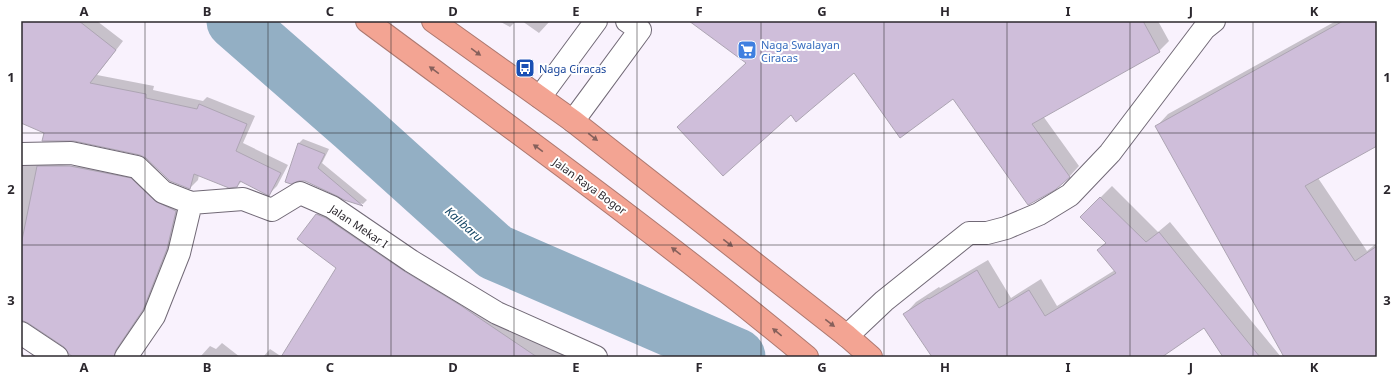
<svg xmlns="http://www.w3.org/2000/svg" width="1398" height="378" font-family="'Noto Sans',sans-serif">
<style>
.shadow{fill:#0003}
.lines{fill:none;stroke-linecap:round;stroke-linejoin:round}
.river{stroke:#93afc4;stroke-width:57}
.building{fill:#cfbeda;stroke:#ada5b3}
.minor-casing{stroke:#716976;stroke-width:24}
.highway-casing{stroke:#ad7970;stroke-width:24}
.minor{stroke:#fff;stroke-width:22}
.highway{stroke:#f3a493;stroke-width:22}
.oneway{fill:#86605b}
.grid{fill:none;stroke:#2c282e;stroke-width:1;stroke-opacity:0.55}
.labels{text-anchor:middle;dominant-baseline:central;stroke-width:4;stroke-linejoin:round;paint-order:stroke}
.shop-label{font-size:11px;fill:#366cbe;stroke:#fff;text-anchor:start}
.transit-label{font-size:11px;fill:#164399;stroke:#fff;text-anchor:start}
.street-label{font-size:11px;fill:#2c282e;stroke:#fff}
.water-label{font-size:12px;font-style:italic;fill:#184968;stroke:#fff}
.neatline{fill:none;stroke:#2c282e;stroke-width:1.5}
.grid-label{font-size:13px;text-anchor:middle;font-weight:bold;fill:#2c282e}
</style>
<rect width="100%" height="100%" fill="#f9f2fd"/>
<path class="shadow" d="M21,21H97L123,41L97,75L154,86L153,90L203,101L207,97L255,116L243,143L288,165L277,186L269,194L242,181L237,186L199,175L198,180L190,188L140,154L21,122Z
M499,21H516L510,27Z
M522,21H550L539,33Z
M691,21H1158L1169,41L1159,51L1043,116L1079,166L1069,177L953,98L855,72L791,114L747,63Z
M1336,21H1377V145L1318,178L1367,251L1377,243V357H1283L1285,356L1157,126L1168,114Z
M303,139L329,149L322,163L367,200L363,204L344,199L338,195L298,144Z
M21,161L143,173L184,202L175,240L151,301L124,340L122,347L126,357H73L70,355L69,351L65,346L28,322L21,320Z
M1112,186L1158,232L1170,222L1281,357H1224L1204,327L1161,357H933L905,314L916,302L939,287L940,288L988,260L1011,298L1041,279L1057,306L1115,270L1099,250L1107,242L1081,217Z
M326,206L576,357H282L338,267L317,214Z
M222,343L240,357H200L210,346L216,349Z
M270,349L282,357H263Z
M21,350L25,357H21Z"/>
<g class="lines">
<path class="river" d="M235,21L354,125L495,252L737,357"/>
</g>
<path class="building" d="M21,21H79L116,50L90,83L146,94V98L197,109L199,104L247,124L236,151L281,173L269,196L240,181L237,187L229,188L194,174L190,189L170,181L146,158L140,155L74,141H42L44,133L21,123Z
M689,21H1143L1160,52L1032,124L1070,177L1055,190L1028,205L953,99L900,138L854,73L796,122L791,115L723,176L677,127L746,63Z
M1343,21H1377V146L1305,186L1355,261L1377,246V357H1284L1155,126Z
M298,143L325,154L318,168L363,206L344,200L337,196L305,181H299L291,184L285,182Z
M37,166H70L131,178L155,201L176,211L167,249L143,310L116,350L114,357H73L69,354L64,347L28,323L21,320V245Z
M1100,197L1146,242L1159,232L1260,357H1223L1204,328L1162,357H932L903,314L928,298L929,299L977,270L999,308L1029,290L1045,316L1116,273L1097,250L1106,243L1080,217Z
M316,214L326,218L404,271L460,305L537,357H281L336,268L297,239Z"/>
<g class="lines">
<defs>
<path id="minor" d="M540,97L596,21
M573,121L590,98L640,30L627,21
M21,154L71,153L137,167L163,192L191,203L243,199L272,210L300,193L332,207L411,261L497,313L596,357
M21,333L57,357
M847,336L884,301L969,233H987L1006,228L1039,214L1070,195L1110,153L1204,29L1214,21
M126,357L154,316L179,253L191,203"/>
<path id="highway" d="M367,21C515,131 665,239 807,357
M433,21L573,121L847,336L871,357"/>
</defs>
<use href="#minor" class="minor-casing"/>
<use href="#highway" class="highway-casing"/>
<use href="#minor" class="minor"/>
<use href="#highway" class="highway"/>
</g>
<defs><path id="oneway-solid" d="M-6-.8H1V-3.2L6.5 0L1 3.2V.8H-6Z"/></defs>
<g class="oneway">
<use href="#oneway-solid" transform="translate(476 52) rotate(36)"/>
<use href="#oneway-solid" transform="translate(434 70) rotate(-144)"/>
<use href="#oneway-solid" transform="translate(593 137) rotate(38)"/>
<use href="#oneway-solid" transform="translate(538 148) rotate(-144)"/>
<use href="#oneway-solid" transform="translate(728 243) rotate(38)"/>
<use href="#oneway-solid" transform="translate(676 251) rotate(-142)"/>
<use href="#oneway-solid" transform="translate(830 323) rotate(38)"/>
<use href="#oneway-solid" transform="translate(777 332) rotate(-141)"/>
</g>
<path class="grid" d="M145,21V357M268,21V357M391,21V357M514,21V357M637,21V357M761,21V357M884,21V357M1007,21V357M1130,21V357M1253,21V357M21,133H1377M21,245H1377"/>
<defs>
<symbol id="supermarket-square" viewBox="-11 -11 22 22"><rect x="-9" y="-9" width="18" height="18" rx="4" fill="#3f7fe0" stroke="#fff"/><path d="M-6-5.5h2.5l.6 2H6L4.5 2H-2.5L-4.4-4H-6ZM-1.5 3.2a1.3 1.3 0 1 0 .1 0ZM3 3.2a1.3 1.3 0 1 0 .1 0Z" fill="#fff"/></symbol>
<symbol id="bus-square" viewBox="-11 -11 22 22"><rect x="-9" y="-9" width="18" height="18" rx="4" fill="#1a4fb4" stroke="#fff"/><path d="M-5-6H5V4H4V6H2V4H-2V6H-4V4H-5ZM-3.5-4V0h7V-4ZM-3.5 1.2v1.5H-2V1.2ZM2 1.2v1.5H3.5V1.2Z" fill="#fff"/></symbol>
</defs>
<g fill-rule="evenodd">
<use href="#supermarket-square" x="736" y="39" width="22" height="22"/>
<use href="#bus-square" x="514" y="57" width="22" height="22"/>
</g>
<g class="labels">
<g class="shop-label">
<text x="761" y="44">Naga Swalayan<tspan x="761" dy="13">Ciracas</tspan></text>
</g>
<g class="transit-label">
<text x="539" y="68">Naga Ciracas</text>
</g>
<g class="street-label">
<text transform="translate(590 186) rotate(36)">Jalan Raya Bogor</text>
<text transform="translate(359 226) rotate(34)">Jalan Mekar I</text>
</g>
<g class="water-label">
<text transform="translate(464 224) rotate(42)">Kalibaru</text>
</g>
</g>
<rect width="1398" height="378" fill="none" stroke="#ffffff" stroke-width="44"/>
<rect x="22" y="22" width="1354" height="334" class="neatline"/>
<g class="grid-label">
<text x="84" y="16">A</text>
<text x="207" y="16">B</text>
<text x="330" y="16">C</text>
<text x="453" y="16">D</text>
<text x="576" y="16">E</text>
<text x="699" y="16">F</text>
<text x="822" y="16">G</text>
<text x="945" y="16">H</text>
<text x="1068" y="16">I</text>
<text x="1191" y="16">J</text>
<text x="1314" y="16">K</text>
<text x="11" y="82">1</text>
<text x="1387" y="82">1</text>
<text x="11" y="194">2</text>
<text x="1387" y="194">2</text>
<text x="11" y="305">3</text>
<text x="1387" y="305">3</text>
<text x="84" y="372">A</text>
<text x="207" y="372">B</text>
<text x="330" y="372">C</text>
<text x="453" y="372">D</text>
<text x="576" y="372">E</text>
<text x="699" y="372">F</text>
<text x="822" y="372">G</text>
<text x="945" y="372">H</text>
<text x="1068" y="372">I</text>
<text x="1191" y="372">J</text>
<text x="1314" y="372">K</text>
</g>
</svg>
